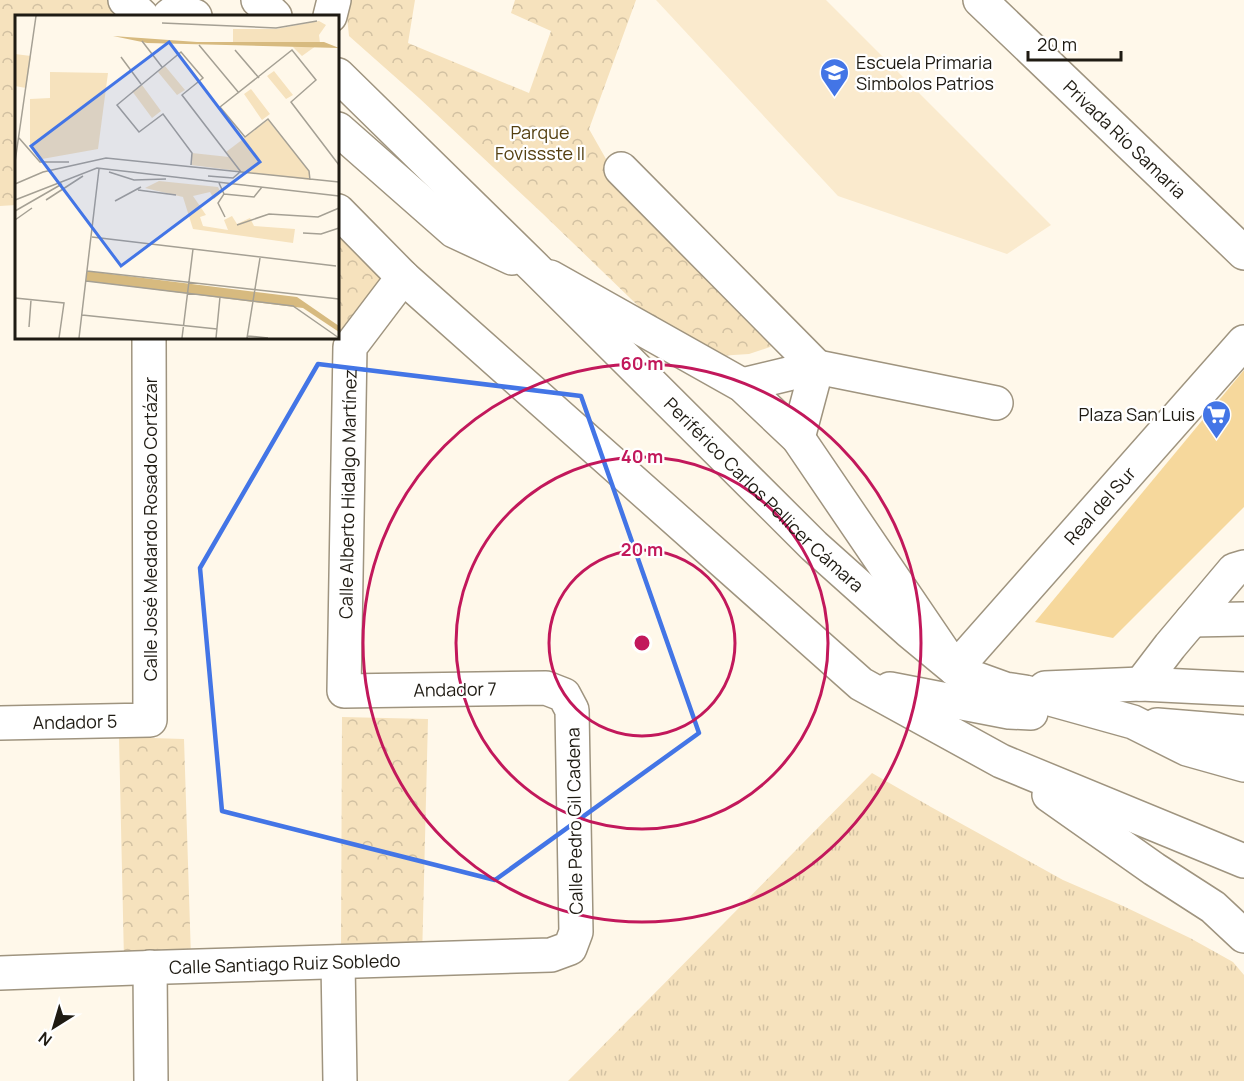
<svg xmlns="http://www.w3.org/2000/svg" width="1244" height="1081" font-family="Manrope,sans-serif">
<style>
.built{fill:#faeacd}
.grass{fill:url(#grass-tufts)}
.park{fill:url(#park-crowns)}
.building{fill:#f6d89c}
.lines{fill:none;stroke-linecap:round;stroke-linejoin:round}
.minor-casing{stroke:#9f947f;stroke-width:36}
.major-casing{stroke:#9f947f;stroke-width:36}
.minor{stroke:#fff;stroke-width:33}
.major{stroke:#fff;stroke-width:33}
.marked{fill:none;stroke:#4375e6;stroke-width:4.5;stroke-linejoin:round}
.ring{fill:none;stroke:#c2185b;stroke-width:3}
.labels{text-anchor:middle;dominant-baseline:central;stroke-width:4.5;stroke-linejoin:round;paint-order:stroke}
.poi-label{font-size:18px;fill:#1f1b13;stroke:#fff;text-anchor:start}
.park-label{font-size:18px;fill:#554011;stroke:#fff}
.street-label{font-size:18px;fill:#1f1b13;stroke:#fff}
.inset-road{fill:none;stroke:#a5a094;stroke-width:1.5}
.view{fill:#4375e6;fill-opacity:0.15;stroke:#4375e6;stroke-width:3}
.inset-edge{fill:none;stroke:#1f1b13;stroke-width:3}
.centre{fill:#c2185b;stroke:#fff;stroke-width:3}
.ring-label{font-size:18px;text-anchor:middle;font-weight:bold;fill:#c2185b;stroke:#fff;stroke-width:4.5;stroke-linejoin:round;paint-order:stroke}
</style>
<defs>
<pattern id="grass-tufts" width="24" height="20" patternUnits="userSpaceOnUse" patternTransform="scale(1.5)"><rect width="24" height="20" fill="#f6e2bd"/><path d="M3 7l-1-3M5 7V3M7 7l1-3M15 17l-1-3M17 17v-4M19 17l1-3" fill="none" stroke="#d2c1a2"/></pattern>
<pattern id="park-crowns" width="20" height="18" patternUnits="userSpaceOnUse" patternTransform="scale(1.5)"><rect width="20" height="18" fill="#f6e2bd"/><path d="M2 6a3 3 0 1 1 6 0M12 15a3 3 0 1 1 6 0" fill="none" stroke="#d2c1a2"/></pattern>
</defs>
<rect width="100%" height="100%" fill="#fff8ea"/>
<path class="built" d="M656,0H826L1051,225L1007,254L838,196Z"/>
<path class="grass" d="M872,773L931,807L1063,880L1123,906L1190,938L1233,962L1244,975V1081H568Z"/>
<path class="park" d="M0,0H125L142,16H16V205L0,206Z
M351,0H415L408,43L529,93L551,31L511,13L515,0H636L589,129L606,159L659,219L774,343L770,347L749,354L718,356L660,327L542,213L419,98L349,36L347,17Z
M338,211L403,277L350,347L338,335Z
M342,717L428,719L422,959L341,954Z
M119,737L184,739L191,957L124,960Z"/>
<path class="building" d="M1244,370V507L1113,638L1035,622Z"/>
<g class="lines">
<defs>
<g id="minor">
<path id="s1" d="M980,0L1244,253"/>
<path d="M330,16L334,0"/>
<path d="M621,169L817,367"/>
<path id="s2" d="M550,277L742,385L798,438L955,669L1244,342"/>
<path d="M742,385L817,367L996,403"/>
<path d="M798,438L817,367"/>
<path d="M1192,620L1244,619"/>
<path d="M1141,684L1170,646L1234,570L1244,567"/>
<path id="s3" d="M0,723L150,720L149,338"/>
<path d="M338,962L340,1081"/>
<path d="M150,967L151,1081"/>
<path id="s4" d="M0,973L135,968L551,955L570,948L576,932L572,710L564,695L546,688L344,691L350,347L403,277"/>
</g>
<g id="major">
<path d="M125,0L142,16"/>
<path d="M258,0L275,16"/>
<path d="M169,16L174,12L195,16"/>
<path id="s5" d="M338,75L536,269L814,546L909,631L955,669L969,676L1005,689L1025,692L1133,722L1187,749L1244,765"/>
<path d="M338,129L454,231L512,258"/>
<path d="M338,211L403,277L861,684L1001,761L1244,861"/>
<path d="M1045,688L1141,684L1244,689"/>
<path d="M890,689L1009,712L1031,713"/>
<path d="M1157,725L1244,732"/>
<path d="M1049,795L1154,869L1213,907L1244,936"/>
</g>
</defs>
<use href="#minor" class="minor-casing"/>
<use href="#major" class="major-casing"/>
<use href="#minor" class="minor"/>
<use href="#major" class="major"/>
</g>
<path class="marked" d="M318,364L581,396L699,733L495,880L222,811L200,568Z"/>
<g class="ring">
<circle cx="642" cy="643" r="93"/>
<circle cx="642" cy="643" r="186"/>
<circle cx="642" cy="643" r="279"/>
</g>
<defs>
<symbol id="school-pin" viewBox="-11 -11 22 30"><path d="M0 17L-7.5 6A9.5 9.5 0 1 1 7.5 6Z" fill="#4375e6" stroke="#fff"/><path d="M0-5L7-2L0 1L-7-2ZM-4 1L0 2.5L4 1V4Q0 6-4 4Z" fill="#fff"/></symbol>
<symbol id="supermarket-pin" viewBox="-11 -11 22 30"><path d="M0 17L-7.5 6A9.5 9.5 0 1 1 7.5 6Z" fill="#4375e6" stroke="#fff"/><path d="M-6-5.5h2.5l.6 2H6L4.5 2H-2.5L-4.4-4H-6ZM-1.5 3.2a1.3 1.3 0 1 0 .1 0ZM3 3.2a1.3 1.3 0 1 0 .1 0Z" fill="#fff"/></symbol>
</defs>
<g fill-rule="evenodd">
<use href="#school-pin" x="818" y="56" width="33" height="45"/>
<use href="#supermarket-pin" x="1200" y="398" width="33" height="45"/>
</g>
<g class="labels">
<g class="poi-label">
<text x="856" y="62">Escuela Primaria<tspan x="856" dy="21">Simbolos Patrios</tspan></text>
<text x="1195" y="414" text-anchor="end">Plaza San Luis</text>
</g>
<g class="park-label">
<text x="540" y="132">Parque<tspan x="540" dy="21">Fovissste II</tspan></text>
</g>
<g class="street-label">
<text stroke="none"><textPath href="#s1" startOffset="201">Privada Río Samaria</textPath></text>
<text stroke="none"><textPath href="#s4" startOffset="1246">Calle Alberto Hidalgo Martínez</textPath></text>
<text stroke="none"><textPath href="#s5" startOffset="598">Periférico Carlos Pellicer Cámara</textPath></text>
<text stroke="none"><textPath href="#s2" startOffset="795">Real del Sur</textPath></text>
<text transform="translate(150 529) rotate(-90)">Calle José Medardo Rosado Cortázar</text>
<text transform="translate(455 689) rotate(-1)">Andador 7</text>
<text stroke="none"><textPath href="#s3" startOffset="75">Andador 5</textPath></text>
<text transform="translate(574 821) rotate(-91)">Calle Pedro Gil Cadena</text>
<text stroke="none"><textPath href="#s4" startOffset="285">Calle Santiago Ruiz Sobledo</textPath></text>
</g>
</g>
<g transform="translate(15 15)">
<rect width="324" height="324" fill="#fff8ea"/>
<path d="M35,57L93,58L83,134L27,144L15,130V84L35,83Z" fill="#f6e2bd"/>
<path d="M304,6L311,10L304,20L305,28L287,41L277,31L218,28V14H261ZM0,39L16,41L11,73L0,71ZM150,51L170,75L162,80L143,57ZM259,56L278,80L271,84L252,61ZM127,70L146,96L137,103L117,76ZM236,74L255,99L247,105L229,79ZM253,105L294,156L295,165L176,150L177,138L214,142L211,137ZM144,166L203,172L206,178L199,184L195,177L178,181L191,200L185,202L188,211L213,215L209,205L217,201L222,209L235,203L239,211L280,214L278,228L178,214L168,182L130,173Z" fill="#f6e2bd"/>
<path d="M98,21L182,27H309L324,33L132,28ZM72,256L282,282L324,311V317L288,293L71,266Z" fill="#d7ba7f"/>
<path class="inset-road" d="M147,8L261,13L302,6M127,26L147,52M184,30L224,78M220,35L244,63M106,42L126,69M4,123L25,147H54M0,147L21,1M176,150L177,138L148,99L124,117L102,90L166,37L188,63L167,80L226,157M94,157L119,165L151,164M193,161L218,163L225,157M295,165L294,156L253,104L230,122L205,92L277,35L301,65L276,87L324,150M204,168L209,179L203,188L210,202M0,169L28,157L91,143L324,167M123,175L161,180M209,179L239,182L247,172M0,185L82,153L324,181M31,185L68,161M100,186L126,172M0,196L47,169M0,205L17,193M222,210L254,199L303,202L324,193M288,218L306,219L324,213M77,222L321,251M72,256L324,284M71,266L278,291L324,323M0,283L49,288L44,323M67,300L202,314M14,312L16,285M233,321L253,323M64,323L84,154M167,323L178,234M201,323L205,282M232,323L245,243"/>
<path class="view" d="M154,27L245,147L106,251L16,131Z"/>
<rect width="324" height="324" class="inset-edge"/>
</g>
<circle cx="642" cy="643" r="9" class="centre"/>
<g class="ring-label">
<text x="642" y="370">60 m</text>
<text x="642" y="463">40 m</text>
<text x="642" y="556">20 m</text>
</g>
<g transform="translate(54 1027) rotate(217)" stroke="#ffffff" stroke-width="4.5" paint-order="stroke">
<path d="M0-4.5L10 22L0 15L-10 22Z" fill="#1f1b13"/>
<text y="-9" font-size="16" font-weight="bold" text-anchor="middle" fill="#1f1b13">N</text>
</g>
<path d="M1028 51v9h93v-9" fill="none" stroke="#1f1b13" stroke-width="3"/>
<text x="1037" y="51" font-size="18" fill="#1f1b13" stroke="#ffffff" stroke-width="4.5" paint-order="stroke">20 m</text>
</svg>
